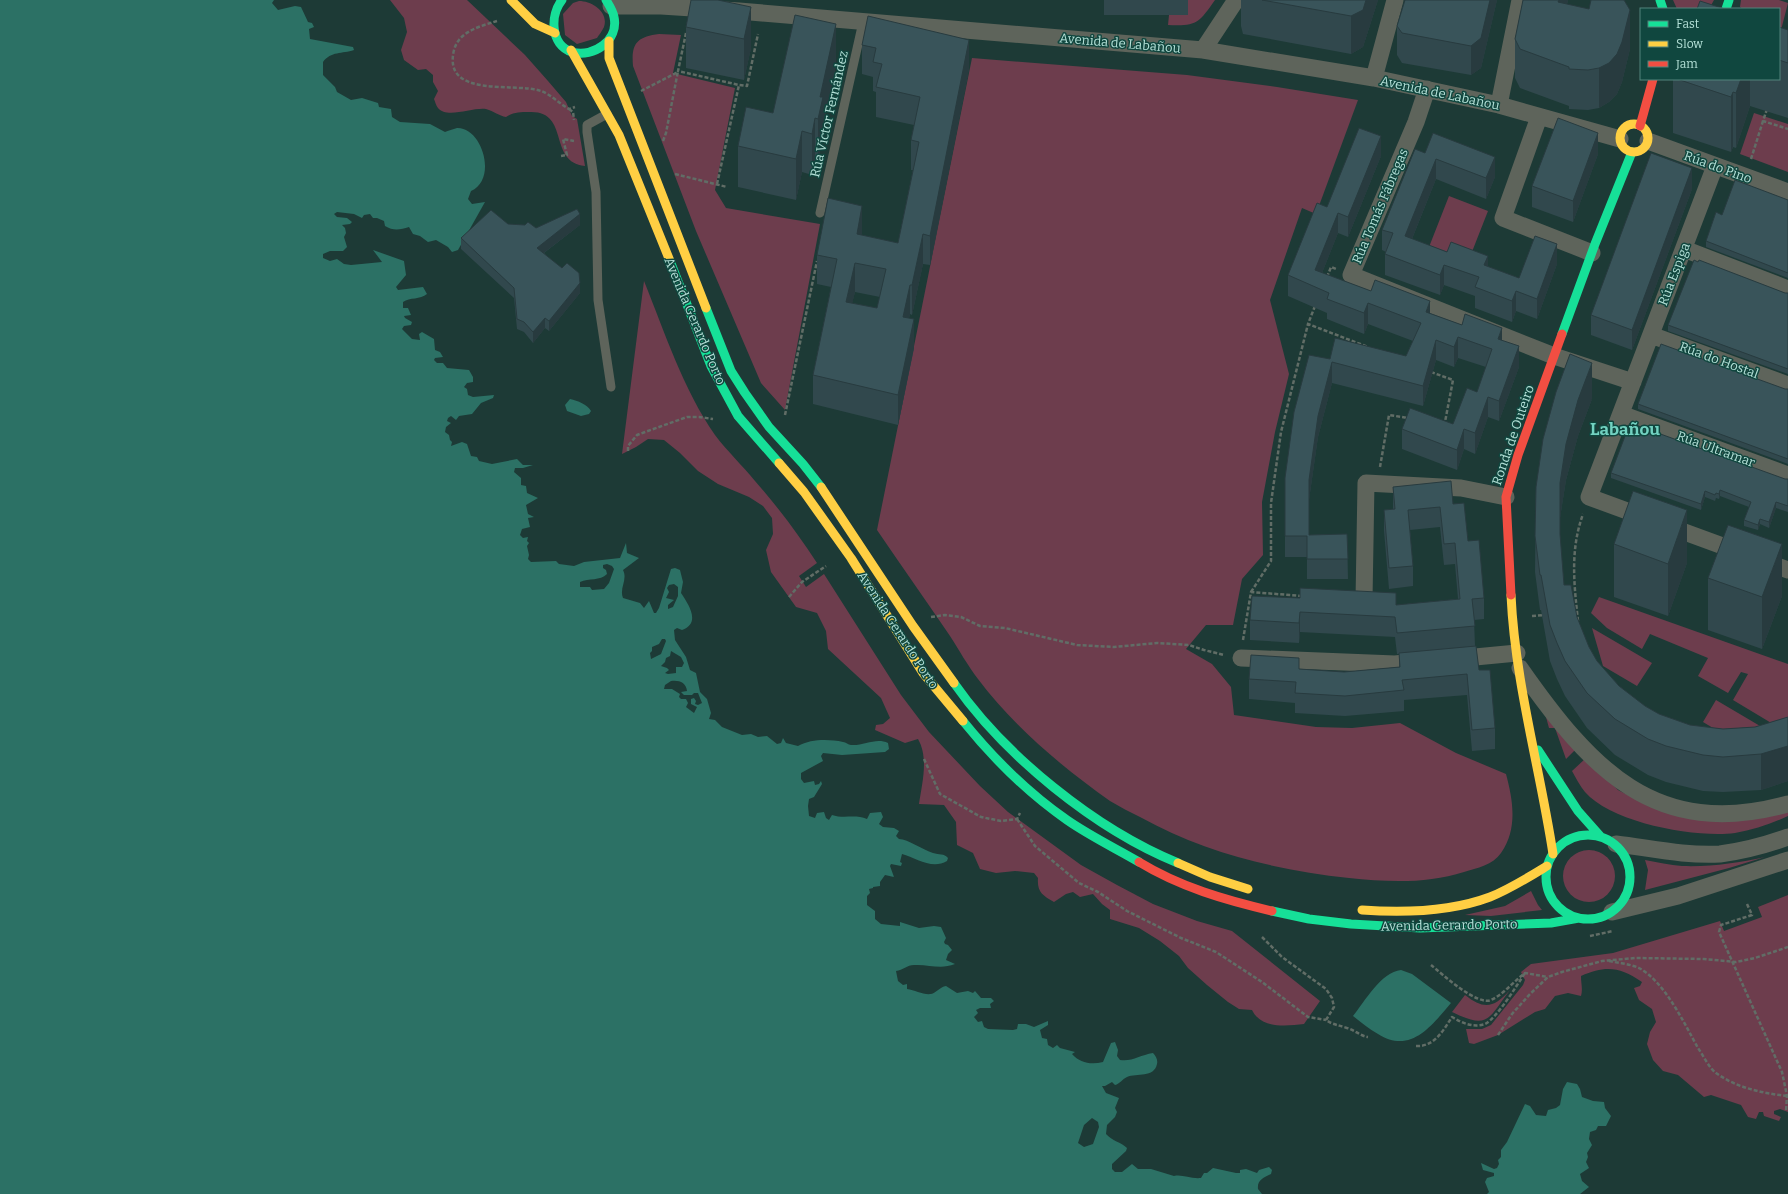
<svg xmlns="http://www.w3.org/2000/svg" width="1788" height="1194" font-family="Bitter,serif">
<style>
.green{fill:#6d3d4d}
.water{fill:#2c7165;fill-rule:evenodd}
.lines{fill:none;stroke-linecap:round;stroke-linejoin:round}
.path{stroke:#616d66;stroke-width:2.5;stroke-dasharray:4 2;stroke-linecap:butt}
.lane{stroke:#5e645b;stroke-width:9}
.street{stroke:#5e645b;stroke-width:17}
.fast{stroke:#16e098;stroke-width:9}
.slow{stroke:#ffcf43;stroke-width:9}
.jam{stroke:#f24e42;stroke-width:9}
.wall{fill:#31484d;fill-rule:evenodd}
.shaded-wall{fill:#283b3f}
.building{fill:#39545a;stroke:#283b3f;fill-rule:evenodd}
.labels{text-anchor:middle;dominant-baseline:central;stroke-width:3;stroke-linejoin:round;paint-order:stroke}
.street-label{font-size:13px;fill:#b4e0d7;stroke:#10473f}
.district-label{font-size:17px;font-weight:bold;fill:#72d2c1;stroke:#10473f}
</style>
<rect width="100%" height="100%" fill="#1d3a36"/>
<path class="green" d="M390,0H467L525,55L548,81L566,102L572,116L577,119L585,166C547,162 571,110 529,112C520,112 514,112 506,117C499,116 494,111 486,109C473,107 447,119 438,108C436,106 435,101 434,99L438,91L433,82V75L426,69L418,70L404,60L401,50L407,32L404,18Z
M1188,0H1215C1198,24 1197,26 1168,25L1169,15H1184L1188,11Z
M1673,0H1714L1709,9H1677Z
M1741,0H1779L1788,3L1780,34L1779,9H1743L1740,7Z
M579,1C592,1 609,12 604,27C602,31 599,35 597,38L577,44L565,35L563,14L573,3Z
M659,34L681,35L673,73L735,88L715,190L726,208L820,224L785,410L761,383L696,231L633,66C631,43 637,37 659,34Z
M972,58L1187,75L1277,87L1358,100L1316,214L1302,208L1270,300L1289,374L1275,432L1262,502L1263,555L1242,579L1233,625H1206L1186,649L1212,664L1231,687L1234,715L1316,727L1352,728L1400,723L1456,753L1506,774C1513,800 1518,829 1501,853C1493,865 1477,868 1464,872C1427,884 1387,882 1349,878C1276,870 1205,853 1140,817C1130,812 1120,807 1110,801C1062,767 1014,727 978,679C968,666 959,650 950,636C926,601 901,565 877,530Z
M1754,113L1788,124V172L1740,154Z
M1449,196L1488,211L1468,262L1429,247Z
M644,281C665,333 683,389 715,435C727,451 742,465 755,481C778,507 798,534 817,563L799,576L806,587L824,574L901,695L929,732L980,786L1008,812L1081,865L1117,885L1153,904L1197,921L1232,931L1320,1001L1304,1024C1286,1026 1261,1029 1252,1010L1239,1009L1228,1002L1207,985L1188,968L1179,956L1160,941L1139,928L1110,919V910L1102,904L1093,894L1080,897L1073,892L1066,894L1054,902C1042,895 1037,892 1038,878L1034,873L1015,871L996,873L980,869L973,853L957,845L956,822L944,805L919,804C922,783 929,758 918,739L905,743L875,730L876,725L883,724L890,718L881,698L828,649L826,631L817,613L796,607L771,572L766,550L773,534L772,518L763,506L749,497L718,484L698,471L680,453L664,440L648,439L636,447L622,454Z
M1599,597L1788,664V733L1733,700L1748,674L1741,672L1728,693L1698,676L1708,658L1650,634L1642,649L1607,628L1591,613Z
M1592,628L1652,663L1637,686L1603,666Z
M1716,700L1784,740L1748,749L1703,722Z
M1543,706L1577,748L1566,759L1555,728H1549Z
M1586,758L1618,790L1646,804L1788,808V816C1771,824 1754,830 1735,833C1695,838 1612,823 1585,792C1580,786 1576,778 1572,771Z
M1563 876a26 26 0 1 1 52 0a26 26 0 1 1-52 0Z
M1765,857L1729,868L1645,890L1648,870L1645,860C1657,862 1670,865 1682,866C1711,867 1738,863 1765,857Z
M1531,891L1538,905L1542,910L1491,916L1465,915L1505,906Z
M1788,895V1112L1780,1109L1774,1111V1114L1781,1117L1779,1121L1764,1116L1763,1112H1759L1756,1119L1748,1117L1741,1105L1711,1095L1704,1097L1678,1075L1663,1071L1653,1060L1647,1044L1650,1032L1656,1022L1652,1009L1639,1000L1634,988L1640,986L1642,982C1620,967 1606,965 1581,976C1581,984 1583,989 1581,996L1568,993L1555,996L1545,1009L1535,1012L1498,1035L1474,1044L1469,1043L1466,1029H1482L1491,1025L1523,985L1525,980L1521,972L1531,964L1613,953L1720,921L1724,931L1762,917L1758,907Z
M1510,990C1488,1019 1489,1030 1452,1012L1465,995C1484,1010 1494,1008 1510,990Z"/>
<path class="water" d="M0,0H274L272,3L278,10L295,6L301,7L308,22L312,23L314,27L309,29L310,39L353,47L354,50C342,54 331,51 323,62V75L335,87L337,92L351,100L362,98L378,103L379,107L391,109L392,117L400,122L430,124L445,132C448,131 453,129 457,128C482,127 498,179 471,191L468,199L472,204L485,202L458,250L452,252L448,247L436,240L428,242L420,236L413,234L409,227C400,230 393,231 385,226L384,221L377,218H373L370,214L364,215L362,218L354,214L337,212L334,214L337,217L347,218L352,222L350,224L342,225L345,228L346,233L344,237L347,247L343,251H330L323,254V258L330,261L337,259L344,264L351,265L382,262L373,250L404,261L406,275L396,287L398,290L423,287L427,294C420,300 410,297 403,302V308H408L411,315L404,316L405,318L412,322L411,325L404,326L402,329L412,339L420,340L419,334L422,332L434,339L435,350L440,352L443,357L435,358L434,360L437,363H443L447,368L469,370L473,377V382L467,383L464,387L467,389L468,395L473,397L494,395L493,398L481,403L472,414L459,416L456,420L451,416L448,418L447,421L451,423L446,427L445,432L449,435L450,440L452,442L451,446L462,442L467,444L471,456L477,457L479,461L492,464L517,459L523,465H533L523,468H515L514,472L521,478V485L526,486L527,493L538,498L526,505L528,514L534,517L528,518L530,527L522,529L520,535L523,538L528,537L527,541L529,543L527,546L529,555L528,559L531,562L556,561L559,564L574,566L584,562L620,558L626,543L627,553L639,558L623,570C628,580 619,588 623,598L640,603L644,608L649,601L654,613H656L659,608L671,569L675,568L680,570L683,582L681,593C689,605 701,623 682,630L677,628L674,630L675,640L686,657L690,670L696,673L700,692L707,699L711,713L709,719L715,720L722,727L742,735L751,734L758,737L767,736L777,744L781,743L783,738L786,743L798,746C811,739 828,739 843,742C846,742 848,745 851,745C864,746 876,737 888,743L889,749L885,752L842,755L823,753L821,756L823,761L801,773V779L804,783L814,781L815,785L819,784L821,781L822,784L814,797L809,799L808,806L809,816L815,818L817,813L824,812L826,818L829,820L832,815C843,819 856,814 867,819L870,813L881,812L883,817L879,824L883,827L894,828L899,831L896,836L899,839C908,839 923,850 933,853C939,855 944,853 948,858L947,861C932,870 916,858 902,854L900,862L902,863L901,866L891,864L890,866L894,877L885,875L880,882V886L873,887V888L869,889L870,893L867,896V905L875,911V919L881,924L900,926V922L919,928L934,926L941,927L946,938L944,942L945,944L948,945L952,950L948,954L946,960L955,964C940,970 929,964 914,965C907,965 903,970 896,971L898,981L903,985L907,984V989C915,990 923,995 931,994C936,993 940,987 946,986L957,993L968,991L973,993L975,991L981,998H991L994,1001L990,1004L991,1008H980L976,1010L978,1013L974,1017L978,1022L982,1021L984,1027L988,1029L1013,1030L1017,1029L1018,1024H1026L1034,1027L1048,1021V1025L1040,1030L1042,1038L1047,1039L1048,1045L1053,1048L1057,1045L1060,1048L1075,1052L1072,1054C1080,1063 1091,1065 1103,1062L1111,1043L1115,1042L1118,1050L1117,1056L1120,1060C1132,1062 1140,1055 1153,1053C1156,1056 1158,1060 1157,1064C1154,1078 1137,1073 1127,1077C1122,1079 1120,1084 1115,1085L1112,1082L1105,1086H1102L1106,1093L1119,1098L1115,1108L1117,1112L1115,1117L1107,1125L1106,1134C1112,1141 1121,1142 1127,1148L1126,1151L1112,1164V1169L1115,1172H1122L1132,1164L1138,1169H1151L1174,1176C1182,1174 1190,1179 1201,1178L1204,1173H1207L1213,1168L1236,1173H1240V1170L1246,1169L1257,1173L1259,1170L1269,1167L1272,1170L1271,1174C1263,1178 1257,1180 1258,1189L1262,1194H0ZM607,564L612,566L614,569L609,583L604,589L592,590L590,587H580V582C589,578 600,581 607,574L606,570L603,568V565ZM674,584L678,587V596L673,607L668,609V605L674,600L666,598L669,592L667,588L669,585ZM662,639H665L666,641L661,654L651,659L650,653L652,651V647L659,644ZM671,651L681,657L684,663L682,667H676V673L668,674L665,673L669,670L667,668L661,666L665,662L666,658L670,656ZM671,681C679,680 686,682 687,691L681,692L684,695H692L694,693H698L702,703L698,705L695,704L696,701L694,698L691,699V704L697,707L694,713L686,707L688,703L686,699H681L679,697L680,694L672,689H664L665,685ZM1092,1118L1098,1122L1099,1127L1093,1144L1084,1147L1078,1143L1084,1125Z
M570,399C578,401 587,404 591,411L589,414L581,416L567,411L565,405Z
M1401,970L1412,974L1451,1003C1432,1025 1411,1055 1378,1034C1369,1029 1361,1022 1353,1016C1365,1001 1381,972 1401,970Z
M1567,1082L1577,1084L1580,1089L1582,1097L1593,1101L1604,1102L1605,1108L1611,1116L1606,1126H1598L1596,1130L1590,1132L1589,1139L1592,1145L1587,1153L1588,1157L1586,1162L1589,1168L1580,1174L1582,1181L1589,1187L1580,1194H1487L1489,1192L1485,1182L1487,1178L1494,1176V1173L1483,1170L1481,1163L1494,1169L1497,1168L1499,1164L1498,1160L1501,1157V1150L1507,1142L1525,1104L1530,1106L1536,1115L1546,1116L1548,1110L1556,1108L1560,1105L1563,1089Z"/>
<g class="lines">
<path class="path" d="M497,21C481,26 459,31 454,50C442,99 515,82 541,91C550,94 560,104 569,109L575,107
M686,33L678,71L739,85
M641,91L678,72
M569,109L573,112L574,120
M1767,109L1763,121L1788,129
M663,141L666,133L678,71
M561,156L567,155L563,139L574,141
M1751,159L1763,121
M675,174L727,187
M717,184L739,85L747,86L758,34
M1327,277L1331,267L1336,269
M1315,306L1308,324L1368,347
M1431,372L1453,380L1445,422
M785,415L817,261
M628,451V446L637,435L645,432L687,417H699L713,419
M1380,467L1389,415L1408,418
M1251,592L1271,561V503L1281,432L1308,324
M789,597L802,582L826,566
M1532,616L1545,615
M931,617L945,615L961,617L980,626L1005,628L1077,645L1114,647L1157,643L1189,645L1204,650L1224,655
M1578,621C1574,584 1570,550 1583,514
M1243,640L1251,592L1302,596
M924,759L940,794L981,817L1001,821L1017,819L1020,813
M1017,819L1035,846L1079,883L1098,892L1127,911L1181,938L1216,952L1262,982L1308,1017L1326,1020
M1747,904L1752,915L1721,925L1719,932L1782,1072L1787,1096L1786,1111
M1590,936L1613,931
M1262,937L1282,957L1326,989L1332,998L1334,1007L1326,1020C1333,1025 1339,1025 1347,1028C1355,1030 1360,1036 1368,1037
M1609,961C1619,963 1630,964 1639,968C1665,982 1684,1023 1698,1048C1703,1055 1709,1068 1716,1073C1737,1088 1762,1093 1787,1096
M1431,965C1442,974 1477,1006 1491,1000C1504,994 1514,981 1525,973L1548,977
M1498,1035L1512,1014L1530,994L1548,977L1562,972L1602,961L1635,958L1704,959L1736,962L1755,958L1788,947
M1416,1046C1434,1047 1443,1031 1452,1017C1462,1023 1473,1028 1485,1024C1497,1018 1517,985 1525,973"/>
<path class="lane" d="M607,114L587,125V132L596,192L598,300L611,387
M820,213L863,22"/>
<path class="street" d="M611,6H661L739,11L1203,50L1374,78L1499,105L1620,139
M1203,50L1236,0
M1374,78L1395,0
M1427,89L1416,122L1351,275L1554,356L1633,382
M1499,105L1520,0
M1539,117L1503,218L1592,253
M1648,141L1788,192
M1715,166L1589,497L1788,570
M1684,249L1788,289
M1651,335L1788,385
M1621,414L1788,475
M1364,600L1366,483L1461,488L1506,497
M1241,658L1395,664L1422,661
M1454,659L1517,653
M1520,668C1590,768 1655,841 1788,804
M1616,844C1650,848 1685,856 1720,854C1743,851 1766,845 1788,837
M1612,912L1678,896L1788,860"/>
<path class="fast" d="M562,0C550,15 550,45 572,52C594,58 619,40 614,17C613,11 609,5 606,0
M1660,0L1663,9
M1726,9L1729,0
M670,261L711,366L738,416L779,463
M706,308L731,371L745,393L769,427L803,464L821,487
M1562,334L1595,244L1632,152
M954,683C1005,756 1095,829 1178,863
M963,721C993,758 1028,793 1067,820C1090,836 1115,848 1139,862
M1538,750L1578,811L1601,837
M1546 877a42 42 0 1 1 84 0a42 42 0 1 1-84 0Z
M1272,911L1309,919L1351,924L1420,928L1551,923L1579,918"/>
<path class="slow" d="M511,0L535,24L555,33
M609,41V58L706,308
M571,50L619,135L670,261
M1620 138a14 14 0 1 1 28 0a14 14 0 1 1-28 0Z
M779,463L804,492L851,558L923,673L963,721
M821,487L913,626L954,683
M1511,595C1515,683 1540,768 1553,854
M1178,863L1210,877L1248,889
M1362,910C1404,913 1450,912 1490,897C1510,889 1529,877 1547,866"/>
<path class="jam" d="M1640,126L1653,79
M1511,595L1506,497L1518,455L1562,334
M1139,862C1180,887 1225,900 1272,911"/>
</g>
<path class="wall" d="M718,0L751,48L744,80L686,68V27Z
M1104,0H1188V15H1104Z
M1241,0H1378L1363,47L1351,54L1243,34L1241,26Z
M1405,0H1497L1481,68L1471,75L1402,63L1397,55V26Z
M1523,0H1568L1567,4L1630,49L1622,82L1617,94L1609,102L1599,108L1588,110L1569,109V106L1520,88L1515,78V39Z
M1779,27L1788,30V118L1750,106L1736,148L1733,147L1731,152L1673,133V79H1779Z
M862,45L969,69L930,265L923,264L912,315L910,314L909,318L914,348L898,425L813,404V375L831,287L817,284V255L862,235L898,243L913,170H911V140L914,125L876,117V92L873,91V77L862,74ZM855,292L880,297L877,308L852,303Z
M836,65L823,125V138L818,160L815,159L812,175L802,172L796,200L738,187V146L773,113Z
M1425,153L1495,177L1486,199L1436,179L1412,239L1519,278L1557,264L1537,319L1516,311L1512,322L1475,308V296L1444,285L1440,295L1385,275V254L1386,252L1382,250V230Z
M1598,154L1573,222L1532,207V186Z
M1381,156L1348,237L1338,233L1322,273L1502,340L1519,367L1499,421L1488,417L1475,454L1464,449L1457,470L1402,449V429L1453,424L1477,392L1486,367L1458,358L1454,367L1436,360L1423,406L1332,383L1318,437L1309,500V535L1347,534L1348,579H1307V557H1285V478L1330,359L1406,356L1413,341L1368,324L1364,334L1327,319V313L1288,296V275L1327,207Z
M1692,189L1632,350L1591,335V315Z
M1788,200V278L1706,247V241L1722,215Z
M508,224L536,228L580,225L544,253L580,293L549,331L545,328L533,343L524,332L517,329L514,298L461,249V238Z
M1698,262L1785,293H1788V374L1668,331V325Z
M1785,389H1788V464L1638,409V404Z
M1592,399L1578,436L1566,480L1560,518V539L1564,585L1589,647L1597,661L1619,686L1645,706L1659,714L1690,725L1723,729L1755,727L1788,717V781L1761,790L1723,792L1703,791L1666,782L1648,775L1615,755L1587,728L1565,696L1557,679L1550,661L1541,610H1540L1535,572L1536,487Z
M1611,473L1788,479V512L1776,508L1769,528L1760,524L1758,530L1744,526V520L1749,507L1720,496L1719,499L1716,498L1715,501L1705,497L1701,510L1611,478Z
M1393,487L1453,504L1468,541L1484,598V619L1474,620L1475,646L1479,670L1495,728V749L1472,751L1467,695L1404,700V711L1345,716L1295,713V703L1249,699V679L1299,669L1344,672L1399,667V654H1397L1395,637L1300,632L1299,643L1250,640V620L1252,596L1396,605L1458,599L1455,564L1444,565L1440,527L1410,530L1413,566V586L1389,589L1384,531V510L1393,509Z
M1614,544L1687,563L1668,616L1614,597Z
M1708,578L1782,596L1762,649L1708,630Z"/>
<path class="shaded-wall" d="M1366,0H1378L1363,47L1351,54V16Z
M1490,0H1497L1481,68L1471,75V46Z
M1559,0H1568L1558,41V2Z
M751,7V48L744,80V39Z
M1630,10V49L1622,82L1617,94L1609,102L1599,108V68Z
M836,24V65L823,125V138L818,160V119L820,97Z
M969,40V69L930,265V236Z
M1741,79H1750V106L1736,148V93Z
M1733,92V147L1731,152V97Z
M815,118V159L812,175V134Z
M802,131V172L796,200V159Z
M1598,133V154L1573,222V201Z
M1381,136V156L1348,237V217Z
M1495,157V177L1486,199V178Z
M1436,159V179L1405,256V236Z
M1692,168V189L1632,350V330Z
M862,206V235L857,234Z
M1338,213V233L1316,288L1315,270Z
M580,214V225L537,258V248Z
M923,234V264L912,315V285Z
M1557,244V264L1537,319V299Z
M1488,256V276L1484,265Z
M855,263V292L846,331V302Z
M1444,265V285L1440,295V275Z
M580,283V293L549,331V321Z
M910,285V314L903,346V317Z
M1516,291V311L1512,322V301Z
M1430,301V322L1426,312Z
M1368,303V324L1364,334V313Z
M545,318V328L533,343V332Z
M914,319V348L898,425V395Z
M1502,328V348L1498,339Z
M1458,337V358L1454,367V347Z
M1436,340V360L1423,406V386Z
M1519,346V367L1499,421V401Z
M1332,362V383L1318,437L1309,500V480L1318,416Z
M1592,363V399L1578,436L1566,480L1560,518V570V483L1566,444L1578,400Z
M1488,397V417L1475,454V433Z
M1464,429V449L1457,470V450Z
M1720,490V496L1719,499V494Z
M1705,491V497L1701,510V504Z
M1776,502V508L1769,528V522Z
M1687,510V563L1668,616V564Z
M1760,519V524L1758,530V525Z
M1782,544V596L1762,649V597Z
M1300,612V632L1299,643V623Z
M1788,746V781L1761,790V754Z"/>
<path class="building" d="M691,0H718L751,7L744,39L686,27Z
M1262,0H1366L1363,10L1351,16Z
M1405,0H1490L1481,38L1471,46L1402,33L1397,26Z
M1523,0H1559L1558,2L1589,9L1591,0H1624L1630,10L1622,42L1617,54L1609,63L1599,68L1588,70L1569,69V67L1520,49L1515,39Z
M1700,1L1725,9H1697Z
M795,15L836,24L820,97H823L818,119L815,118L812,134L802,131L796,159L738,146L746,107L773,113Z
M868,16L969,40L930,236L923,234L912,285H910L903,317L914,319L898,395L813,375L837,259L817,255L828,198L862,206L857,234L898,243L919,142L911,140L920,97L876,87L882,64L873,62L876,48L862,45ZM855,263L886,269L877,308L846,302Z
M1779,27L1788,30V63L1779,60Z
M1677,79H1741L1736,93L1733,92L1731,97Z
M1558,118L1598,133L1573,201L1532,186Z
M1359,128L1381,136L1348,217L1338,213L1315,270L1371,291L1375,280L1430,301L1426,312L1462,325L1465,314L1502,328L1498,339L1519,346L1499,401L1488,397L1475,433L1464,429L1457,450L1402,429L1410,408L1453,424L1467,388L1477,392L1492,349L1458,337L1454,347L1436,340L1423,386L1332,362L1318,416L1309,480V535L1347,534L1348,559H1307V536H1285V478L1294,412L1309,355L1330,359L1335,338L1406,356L1421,323L1368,303L1364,313L1327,299L1329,293L1288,275L1317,203L1327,207Z
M1433,133L1495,157L1486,178L1436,159L1405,236L1447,252L1451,242L1488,256L1484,265L1519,278L1535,236L1557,244L1537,299L1516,291L1512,301L1475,287L1479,277L1444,265L1440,275L1385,254L1393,233L1382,230L1415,149L1425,153Z
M1651,153L1692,168L1632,330L1591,315Z
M1735,180L1788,200V273L1706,241L1716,212L1722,215Z
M577,209L580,214L537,248L562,268L567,263L579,273L580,283L549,321L545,318L533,332L524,322L517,319L514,288L461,238L491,210L508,224L525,225L528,222L536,228Z
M1694,260L1698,262L1699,260L1785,293H1788V369L1668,325Z
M1661,344L1785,389H1788V459L1638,404Z
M1570,354L1592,363L1578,400L1566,444L1560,483V534L1564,585H1571L1577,617L1589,647L1597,661L1619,686L1645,706L1659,714L1690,725L1723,729L1755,727L1788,717V746L1761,754L1723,757L1703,755L1666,746L1648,739L1615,719L1587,693L1565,661L1557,643L1550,625L1541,575H1540L1535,536L1536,487L1543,439L1556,392Z
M1630,423L1785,479H1788V506L1776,502L1769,522L1760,519L1758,525L1744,520L1751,502L1720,490L1719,494L1716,493L1715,495L1705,491L1701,504L1611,473Z
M1451,481L1453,504L1464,503L1468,541L1479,540L1484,598L1472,599L1475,626L1397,633L1395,617L1300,612L1299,623L1250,620L1252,596L1300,598V588L1396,593V605L1460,599L1455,543L1444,544L1440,507L1408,510L1413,566L1389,568L1384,510L1395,509L1393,487Z
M1633,491L1687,510L1668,564L1614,544Z
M1728,525L1782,544L1762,597L1708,578Z
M1476,646L1479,670H1490L1495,728L1472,730L1467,674L1402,680L1404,690L1345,696L1295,693L1296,682L1249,679L1251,655L1299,658V669L1344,672L1400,667L1399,653Z"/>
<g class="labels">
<g class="street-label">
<text transform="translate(1120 43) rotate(5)">Avenida de Labañou</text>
<text transform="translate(1440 93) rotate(12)">Avenida de Labañou</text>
<text transform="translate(829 114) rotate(-77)">Rúa Víctor Fernández</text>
<text transform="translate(1718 167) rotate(20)">Rúa do Pino</text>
<text transform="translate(1380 206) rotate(-67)">Rúa Tomás Fábregas</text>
<text transform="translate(1674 274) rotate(-69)">Rúa Espiga</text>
<text transform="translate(695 321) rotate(67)">Avenida Gerardo Porto</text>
<text transform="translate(1719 360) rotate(20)">Rúa do Hostal</text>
<text transform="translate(1513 435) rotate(-71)">Ronda de Outeiro</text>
<text transform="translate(1716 449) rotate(20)">Rúa Ultramar</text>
<text transform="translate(898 630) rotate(57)">Avenida Gerardo Porto</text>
<text transform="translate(1449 925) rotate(-1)">Avenida Gerardo Porto</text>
</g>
<g class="district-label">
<text x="1625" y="429">Labañou</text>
</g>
</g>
<rect x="1640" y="8" width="140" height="72" fill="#10473f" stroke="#52847c"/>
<rect x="1648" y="21" width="20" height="6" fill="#16e098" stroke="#52847c"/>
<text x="1676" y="28" font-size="12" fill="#b4e0d7">Fast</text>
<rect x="1648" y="41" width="20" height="6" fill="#ffcf43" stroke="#52847c"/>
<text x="1676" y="48" font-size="12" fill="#b4e0d7">Slow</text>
<rect x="1648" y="61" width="20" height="6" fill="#f24e42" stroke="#52847c"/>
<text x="1676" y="68" font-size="12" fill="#b4e0d7">Jam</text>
</svg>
